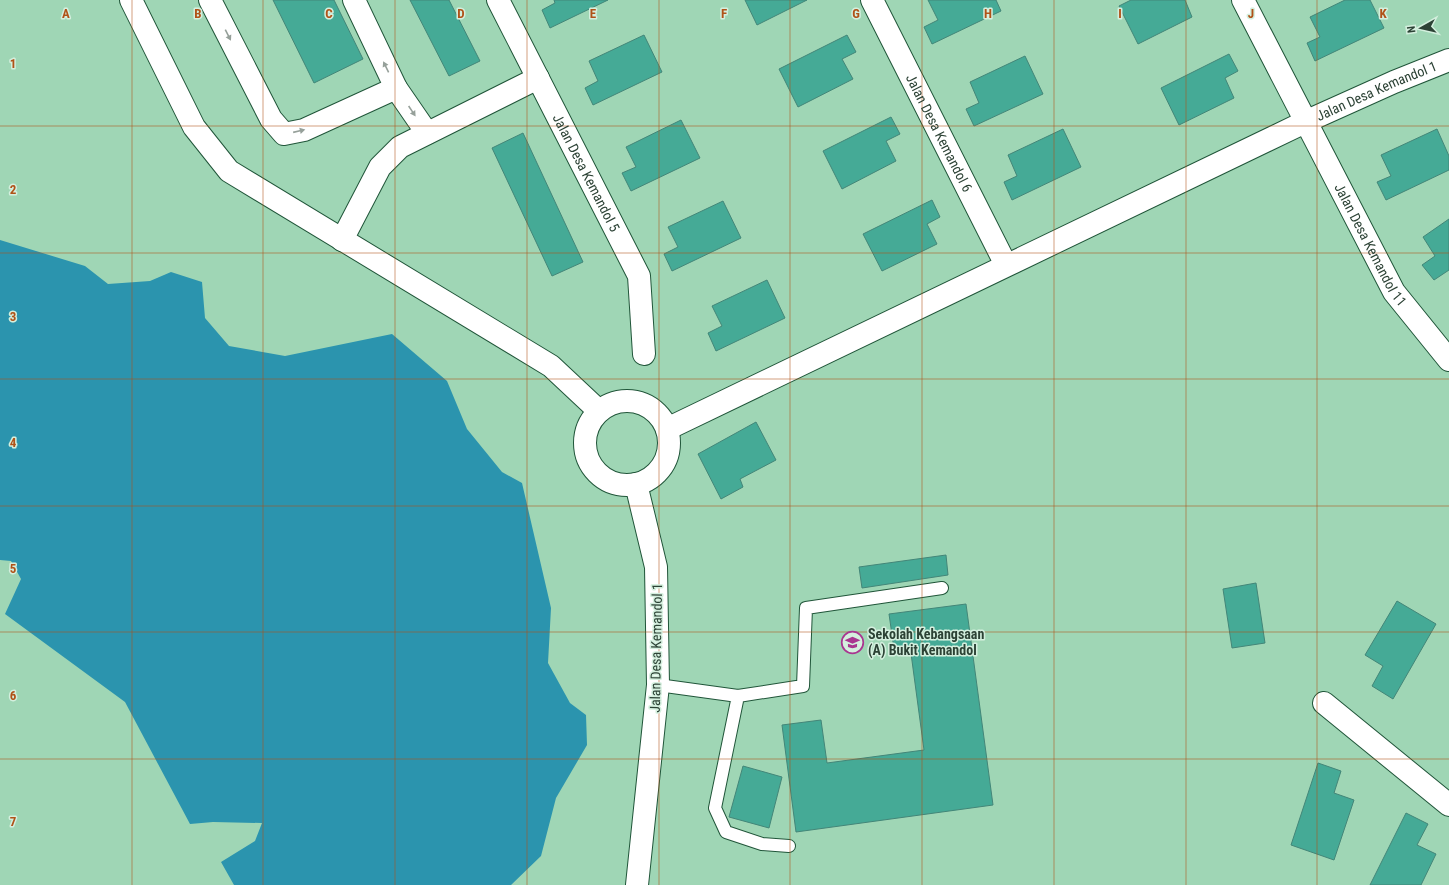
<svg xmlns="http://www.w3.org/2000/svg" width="1449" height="885" font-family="'Roboto Condensed',sans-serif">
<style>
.water{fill:#2b94ae}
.building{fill:#45aa96;stroke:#438678}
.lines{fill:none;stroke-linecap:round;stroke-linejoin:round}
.lane-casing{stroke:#205539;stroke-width:14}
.street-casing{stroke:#205539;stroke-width:24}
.lane{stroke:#fff;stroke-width:12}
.street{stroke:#fff;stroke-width:22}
.oneway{fill:#96a09a}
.grid{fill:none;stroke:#b05218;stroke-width:1;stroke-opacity:0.55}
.labels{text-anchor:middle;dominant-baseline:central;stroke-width:3;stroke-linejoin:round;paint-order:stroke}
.street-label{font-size:14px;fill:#2c4235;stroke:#d4efde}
.poi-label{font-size:14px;font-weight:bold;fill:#2c4235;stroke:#d4efde;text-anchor:start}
.grid-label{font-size:13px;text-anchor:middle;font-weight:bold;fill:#b05218;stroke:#d4efde;stroke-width:3;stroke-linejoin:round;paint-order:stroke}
</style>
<rect width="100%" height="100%" fill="#9fd6b5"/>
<path class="water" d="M0,240L85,266L108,284L150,281L171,272L202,282L205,318L229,346L285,356L392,334L447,381L467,429L502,472L522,483L551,608L548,663L570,703L586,715L587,745L556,798L541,856L511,885H234L221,862L255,841L262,823L213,822L190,824L125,702L5,614L21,579L11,561L0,560Z"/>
<path class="building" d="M273,0H334L363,59L314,83Z
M410,0H449L480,61L449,76Z
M554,0H608L550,28L542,10L555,3Z
M745,0H807L757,25Z
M928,0H996L1001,11L932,44L924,27L938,20Z
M1131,0H1185L1192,17L1138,44L1119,6Z
M1345,0H1370L1384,28L1315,61L1307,43L1320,37L1310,17Z
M644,35L662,72L593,105L585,88L598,81L589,61Z
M847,35L856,52L842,59L853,79L798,107L779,69Z
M1229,54L1238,71L1225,78L1234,98L1179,125L1161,88Z
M1025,56L1043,94L974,126L966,109L979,103L970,82Z
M891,117L900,134L886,141L896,161L842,189L823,151Z
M681,120L700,158L631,191L622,173L636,167L626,147Z
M1063,129L1081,167L1012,200L1004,182L1017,176L1008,155Z
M1437,129L1449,156V170L1386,200L1377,182L1391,176L1381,155Z
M523,133L583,262L552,276L492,148Z
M932,200L940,217L927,224L937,244L882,271L863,234Z
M723,201L741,238L672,271L664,254L678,247L668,227Z
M1449,219V270L1434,280L1422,265L1435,256L1423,237Z
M767,280L785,318L716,351L708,333L722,326L712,306Z
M756,422L776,460L740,479L743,487L721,499L698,454Z
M946,555L948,575L862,588L859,567Z
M1256,583L1265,643L1232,648L1223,589Z
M1397,601L1436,624L1393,699L1372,686L1383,666L1365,655Z
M966,604L993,805L796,832L782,725L821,720L827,763L924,750L910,646L894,649L889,614Z
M1318,763L1341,771L1334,793L1354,800L1334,860L1291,845Z
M743,766L782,777L769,828L729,817Z
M1406,813L1428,824L1417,845L1436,854L1421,885H1370Z"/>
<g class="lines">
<defs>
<path id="lane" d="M658,685L738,696L715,808L726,832L762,844L789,846
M738,696L803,686L806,608L942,588"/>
<g id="street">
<path d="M131,0L194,127L229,171L551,366L599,411"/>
<path d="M210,0L271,119L284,134L304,130L396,88L354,0"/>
<path id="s1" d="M498,0L639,276L644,354"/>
<path id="s2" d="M872,0L1006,265"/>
<path id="s3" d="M1243,0L1394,292L1449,360"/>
<path d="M396,88L427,133"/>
<path d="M342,240L380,167L400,147L538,78"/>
<circle cx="627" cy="443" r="42"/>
<path id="s4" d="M667,429L1305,122L1394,82L1449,60"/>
<path d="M636,484L656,567L658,685L637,885"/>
<path d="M1324,703L1449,805"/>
</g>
</defs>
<use href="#lane" class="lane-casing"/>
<use href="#street" class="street-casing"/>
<use href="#lane" class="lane"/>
<use href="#street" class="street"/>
</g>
<defs><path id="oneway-solid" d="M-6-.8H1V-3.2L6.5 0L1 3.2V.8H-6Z"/></defs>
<g class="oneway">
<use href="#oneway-solid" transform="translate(228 35) rotate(63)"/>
<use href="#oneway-solid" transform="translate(386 67) rotate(-116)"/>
<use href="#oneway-solid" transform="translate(412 111) rotate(56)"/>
<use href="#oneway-solid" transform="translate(299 131) rotate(-13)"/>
</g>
<path class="grid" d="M132,0V885M263,0V885M395,0V885M527,0V885M659,0V885M790,0V885M922,0V885M1054,0V885M1186,0V885M1317,0V885M0,126H1449M0,253H1449M0,379H1449M0,506H1449M0,632H1449M0,759H1449"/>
<defs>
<symbol id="school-ring" viewBox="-11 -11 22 22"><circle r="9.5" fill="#d4efde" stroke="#a93690" stroke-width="1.5"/><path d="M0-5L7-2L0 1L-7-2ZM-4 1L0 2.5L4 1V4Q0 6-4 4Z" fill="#a93690"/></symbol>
</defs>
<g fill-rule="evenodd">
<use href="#school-ring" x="840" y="630" width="25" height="25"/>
</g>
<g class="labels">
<g class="street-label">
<text stroke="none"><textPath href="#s4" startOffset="786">Jalan Desa Kemandol 1</textPath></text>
<text stroke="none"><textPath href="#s2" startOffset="149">Jalan Desa Kemandol 6</textPath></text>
<text stroke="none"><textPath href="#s1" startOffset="194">Jalan Desa Kemandol 5</textPath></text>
<text stroke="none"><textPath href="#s3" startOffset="276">Jalan Desa Kemandol 11</textPath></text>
<text transform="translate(656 648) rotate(-89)">Jalan Desa Kemandol 1</text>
</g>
<g class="poi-label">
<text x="868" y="634">Sekolah Kebangsaan<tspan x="868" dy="16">(A) Bukit Kemandol</tspan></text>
</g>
</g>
<g class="grid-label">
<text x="66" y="18">A</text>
<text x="198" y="18">B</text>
<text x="329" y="18">C</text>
<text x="461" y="18">D</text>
<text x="593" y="18">E</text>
<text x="724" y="18">F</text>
<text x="856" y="18">G</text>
<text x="988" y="18">H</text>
<text x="1120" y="18">I</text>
<text x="1251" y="18">J</text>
<text x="1383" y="18">K</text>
<text x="13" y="68">1</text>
<text x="13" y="194">2</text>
<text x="13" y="321">3</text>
<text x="13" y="447">4</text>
<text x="13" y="573">5</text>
<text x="13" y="700">6</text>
<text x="13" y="826">7</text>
</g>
<g transform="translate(1421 28) rotate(262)" stroke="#d4efde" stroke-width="3" paint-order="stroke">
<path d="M0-3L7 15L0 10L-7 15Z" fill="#2c4235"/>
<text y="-6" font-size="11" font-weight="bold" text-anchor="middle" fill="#2c4235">N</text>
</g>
</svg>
